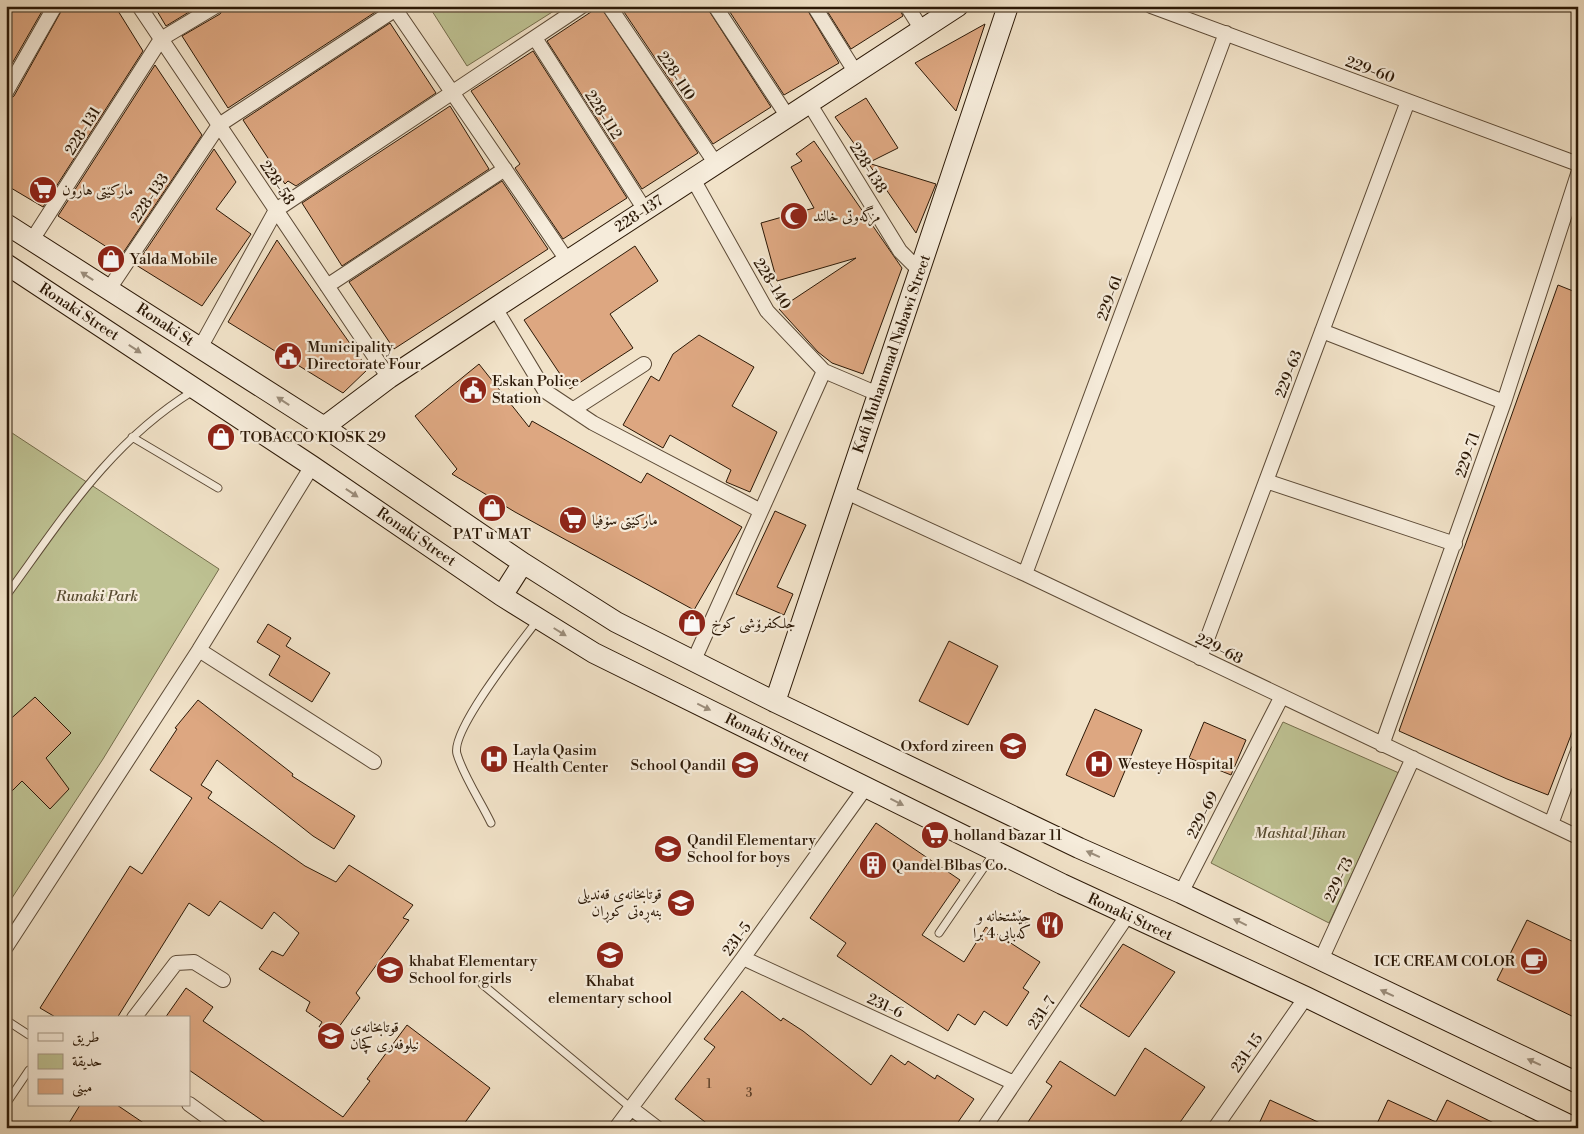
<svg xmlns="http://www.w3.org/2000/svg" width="1584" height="1134" font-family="'Libre Bodoni',Amiri,serif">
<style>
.green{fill:#bec293;stroke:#746d4c}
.building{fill:#dda781;stroke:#2b1806}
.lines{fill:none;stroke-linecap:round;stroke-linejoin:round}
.lane-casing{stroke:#5c4a36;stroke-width:9}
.street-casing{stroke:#5c4a36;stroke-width:16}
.secondary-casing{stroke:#2b1806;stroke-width:22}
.lane{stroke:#f6ecdb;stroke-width:7}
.street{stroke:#f6ecdb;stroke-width:14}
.secondary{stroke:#f6ecdb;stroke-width:20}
.oneway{fill:#9b8d7b}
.labels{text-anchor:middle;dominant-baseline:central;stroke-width:4.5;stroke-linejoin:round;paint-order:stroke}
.number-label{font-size:12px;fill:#583c25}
.street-label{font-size:15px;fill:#2b1806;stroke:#f6ecdb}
.poi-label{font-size:15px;fill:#2b1806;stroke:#f6ecdb;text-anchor:start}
.park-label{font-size:15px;font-style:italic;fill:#574b30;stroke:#f6ecdb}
</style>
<rect width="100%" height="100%" fill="#f1e2c8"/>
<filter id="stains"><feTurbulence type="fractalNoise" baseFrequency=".004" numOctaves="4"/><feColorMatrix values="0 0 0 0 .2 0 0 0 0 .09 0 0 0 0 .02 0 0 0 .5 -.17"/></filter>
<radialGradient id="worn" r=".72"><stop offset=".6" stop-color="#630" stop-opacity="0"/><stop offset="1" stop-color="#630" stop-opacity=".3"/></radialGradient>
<path class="green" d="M439,6H556L557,9L467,66L432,11Z
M6,429L219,569L103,759L6,907Z
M1283,722L1399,773L1329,923L1211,863Z"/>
<path class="building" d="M6,6H45L6,74Z
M64,6H115L143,51L43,207L6,185V101L14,96Z
M154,6H199L166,26Z
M225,6H378L380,9L228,108L182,36L220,14Z
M600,6L698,153L642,189L547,41Z
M620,6H706L771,107L713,144Z
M726,6H805L839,63L784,95Z
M824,6H898L903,16L851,49Z
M390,23L436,93L296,186L288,181L285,184L243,120Z
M985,24L956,111L915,63Z
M533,51L627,198L563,239L515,168L520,164L471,91Z
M155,65L202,135L121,256L58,216Z
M866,98L898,148L868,163L835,117Z
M450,106L489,169L342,266L302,203Z
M814,141L902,268L863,374L832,363L818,352L779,309L856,258L777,281L761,223L814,208L791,167L802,161L796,154Z
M214,149L236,182L216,209L251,234L202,306L136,265Z
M868,163L936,184L916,233Z
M502,181L548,249L394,349L349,282Z
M277,240L368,369L343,393L228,322Z
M635,246L658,281L610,314L633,348L570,389L524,320Z
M1558,285L1578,293V484L1574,496L1578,497V717L1548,795L1507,779L1399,731Z
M699,335L754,367L732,406L777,432L750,492L726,482L731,470L670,435L663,448L623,425L651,376L659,381L673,354Z
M479,364L529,427L532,421L641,483L647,473L742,527L694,610L515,512L452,474L457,469L415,416Z
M775,511L806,525L777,587L793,594L784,615L736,594Z
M268,624L291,638L286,646L330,673L312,702L269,675L280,656L257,642Z
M949,641L998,666L968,725L919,701Z
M35,697L71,733L46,758L69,789L50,809L22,781L6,797V723Z
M198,700L293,774L292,776L355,816L334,849L313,836L217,760L201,785L212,792L208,798L305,866L336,882L349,865L413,905L403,918L409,920L356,993L360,998L333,1035L319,1027L322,1022L306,1011L310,1002L259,969L272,951L283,956L299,933L274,912L262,929L220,901L209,916L189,903L117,1018H57L40,1008L130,866L142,874L192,798L150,770L177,729L175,728Z
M1095,709L1142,730L1114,797L1066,775Z
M1204,722L1246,740L1231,775L1189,758Z
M876,823L960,880L922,935L964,962L986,927L1040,962L1023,988L1029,992L1007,1026L984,1011L975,1025L958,1014L948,1031L837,956L846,943L810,918Z
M1527,920L1578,944V1019L1497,980Z
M1123,944L1175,972L1129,1037L1080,1006Z
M186,988L213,1007L203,1021L343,1117L370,1081L367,1079L407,1025L490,1088L461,1128H273L189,1070V1018H165Z
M742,991L781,1021L783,1018L803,1031L871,1085L891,1055L905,1065L908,1061L935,1079L937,1075L974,1099L954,1128H713L675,1099L715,1047L704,1039Z
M1145,1048L1205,1087L1176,1128H1037L1028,1122L1052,1086L1046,1082L1060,1061L1115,1096Z
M1270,1100L1331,1128H1257Z
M1388,1100L1436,1122L1447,1100L1504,1128H1375Z
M80,1105H117L151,1128H66Z"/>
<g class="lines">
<defs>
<path id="lane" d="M132,437L218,488
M6,596C63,518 109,443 193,391
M491,823C481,802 463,775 457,754C450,731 521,642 537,621
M939,933L994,853
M482,984L631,1108
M6,1020L29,1035
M6,1104L29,1070"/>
<path id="street" d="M139,6L389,378
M393,6L567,260
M609,6L716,164
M715,6L788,117
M814,6L856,73
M907,6L922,30
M1151,6L1578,164
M535,38L645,210
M6,92L55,6
M809,103L900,251L920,271
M693,179L767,311L824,371L878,394
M32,240L161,39L216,6
M327,286L505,169
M109,289L219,125L396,9
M495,308L545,391L593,423L761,511
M1322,331L1504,402
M200,348L276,210L582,6
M574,409L644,364
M1266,481L1455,544
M846,492L1025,574L1578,837
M1025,574L1226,33
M199,650L374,762
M1200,658L1408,101
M694,660L824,371
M1382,745L1504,402L1578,174
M1551,824L1578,751
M1181,893L1281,698
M6,947L199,650L312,466
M743,958L1014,1083
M1320,962L1413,758
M134,1018L176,963L194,962L223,980
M189,1104L222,1128
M631,1108L657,1128
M616,1128L743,958L866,787
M984,1128L1127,916
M1215,1128L1306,997"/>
<path id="secondary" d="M6,224L324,427L523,563L616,622L775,702L1079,848L1181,893L1578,1083
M6,264L312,466L502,596L594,653L1062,884L1306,997L1575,1128
M324,427L389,378L495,308L958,6
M502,596L523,563
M775,702L1008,6"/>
</defs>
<use href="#lane" class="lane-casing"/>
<use href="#street" class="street-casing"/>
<use href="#secondary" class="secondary-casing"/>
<use href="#lane" class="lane"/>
<use href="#street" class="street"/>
<use href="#secondary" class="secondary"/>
</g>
<defs><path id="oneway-solid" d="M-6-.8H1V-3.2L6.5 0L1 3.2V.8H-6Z" transform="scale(1.25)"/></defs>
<g class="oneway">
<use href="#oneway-solid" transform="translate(87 276) rotate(-147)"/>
<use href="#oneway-solid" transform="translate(135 349) rotate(33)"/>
<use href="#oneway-solid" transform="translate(283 401) rotate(-147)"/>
<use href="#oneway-solid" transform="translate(352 493) rotate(34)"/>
<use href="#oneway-solid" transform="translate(560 632) rotate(32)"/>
<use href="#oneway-solid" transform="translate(704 707) rotate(26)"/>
<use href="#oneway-solid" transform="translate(897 802) rotate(27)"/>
<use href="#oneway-solid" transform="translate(1093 854) rotate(-156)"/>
<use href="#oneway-solid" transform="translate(1240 922) rotate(-154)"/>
<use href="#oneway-solid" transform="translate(1387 993) rotate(-155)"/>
<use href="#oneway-solid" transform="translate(1534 1062) rotate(-155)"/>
</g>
<defs>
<symbol id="supermarket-disc" viewBox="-11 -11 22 22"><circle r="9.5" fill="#8f2418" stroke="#f6ecdb"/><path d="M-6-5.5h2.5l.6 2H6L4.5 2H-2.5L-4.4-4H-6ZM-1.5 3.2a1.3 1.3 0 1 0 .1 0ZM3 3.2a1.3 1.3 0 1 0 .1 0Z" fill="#fff"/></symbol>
<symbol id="mosque-disc" viewBox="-11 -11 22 22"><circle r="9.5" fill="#8f2418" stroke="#f6ecdb"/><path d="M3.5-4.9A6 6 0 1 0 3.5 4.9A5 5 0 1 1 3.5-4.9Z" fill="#fff"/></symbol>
<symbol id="shop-disc" viewBox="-11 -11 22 22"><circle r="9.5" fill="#8f2418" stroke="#f6ecdb"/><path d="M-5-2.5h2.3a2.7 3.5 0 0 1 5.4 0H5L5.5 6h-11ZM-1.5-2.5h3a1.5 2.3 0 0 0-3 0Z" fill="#fff"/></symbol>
<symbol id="civic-disc" viewBox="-11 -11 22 22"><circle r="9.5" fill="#8f2418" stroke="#f6ecdb"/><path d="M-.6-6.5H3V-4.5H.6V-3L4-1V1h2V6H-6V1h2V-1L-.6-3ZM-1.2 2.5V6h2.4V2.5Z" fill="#fff"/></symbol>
<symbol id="school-disc" viewBox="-11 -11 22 22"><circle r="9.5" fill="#8f2418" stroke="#f6ecdb"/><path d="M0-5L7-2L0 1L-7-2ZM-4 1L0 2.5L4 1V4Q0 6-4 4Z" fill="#fff"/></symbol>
<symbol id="hospital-disc" viewBox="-11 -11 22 22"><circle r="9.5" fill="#8f2418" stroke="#f6ecdb"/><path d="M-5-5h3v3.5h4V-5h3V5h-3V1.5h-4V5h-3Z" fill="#fff"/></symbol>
<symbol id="building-disc" viewBox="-11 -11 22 22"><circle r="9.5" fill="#8f2418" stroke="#f6ecdb"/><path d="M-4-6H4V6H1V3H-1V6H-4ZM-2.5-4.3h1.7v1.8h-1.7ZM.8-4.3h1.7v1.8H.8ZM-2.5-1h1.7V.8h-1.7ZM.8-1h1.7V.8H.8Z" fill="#fff"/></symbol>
<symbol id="restaurant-disc" viewBox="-11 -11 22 22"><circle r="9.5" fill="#8f2418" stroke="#f6ecdb"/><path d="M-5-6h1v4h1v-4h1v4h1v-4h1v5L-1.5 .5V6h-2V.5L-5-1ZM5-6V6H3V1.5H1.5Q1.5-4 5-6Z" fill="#fff"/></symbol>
<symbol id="cafe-disc" viewBox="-11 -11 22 22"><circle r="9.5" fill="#8f2418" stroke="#f6ecdb"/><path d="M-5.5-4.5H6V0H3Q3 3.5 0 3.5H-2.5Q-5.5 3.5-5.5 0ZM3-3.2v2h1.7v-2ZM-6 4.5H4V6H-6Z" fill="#fff"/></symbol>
</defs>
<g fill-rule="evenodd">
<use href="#supermarket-disc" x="27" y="174" width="32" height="32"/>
<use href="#mosque-disc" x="778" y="200" width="32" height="32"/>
<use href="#shop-disc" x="95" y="243" width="32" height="32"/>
<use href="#civic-disc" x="272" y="340" width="32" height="32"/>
<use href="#civic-disc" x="457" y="374" width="32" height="32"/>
<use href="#shop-disc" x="205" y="421" width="32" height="32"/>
<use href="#shop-disc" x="476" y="492" width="32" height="32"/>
<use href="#supermarket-disc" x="557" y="504" width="32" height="32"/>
<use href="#shop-disc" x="676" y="607" width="32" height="32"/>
<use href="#school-disc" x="997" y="730" width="32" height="32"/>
<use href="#hospital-disc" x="478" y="743" width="32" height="32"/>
<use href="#hospital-disc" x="1083" y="748" width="32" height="32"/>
<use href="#school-disc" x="729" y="749" width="32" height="32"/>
<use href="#supermarket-disc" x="919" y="819" width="32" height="32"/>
<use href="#school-disc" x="652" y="833" width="32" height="32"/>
<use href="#building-disc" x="857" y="849" width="32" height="32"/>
<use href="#school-disc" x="665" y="887" width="32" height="32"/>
<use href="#restaurant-disc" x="1034" y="909" width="32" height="32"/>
<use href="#school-disc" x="594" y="939" width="32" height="32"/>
<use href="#cafe-disc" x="1518" y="945" width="32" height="32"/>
<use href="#school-disc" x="374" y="954" width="32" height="32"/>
<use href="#school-disc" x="315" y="1020" width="32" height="32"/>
</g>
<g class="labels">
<g class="number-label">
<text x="709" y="1084">1</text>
<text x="749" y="1093">3</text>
</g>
<g class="street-label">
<text transform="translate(1370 70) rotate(20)">229-60</text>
<text transform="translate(676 76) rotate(56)">228-110</text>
<text transform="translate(603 115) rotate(57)">228-112</text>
<text transform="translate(83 131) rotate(-58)">228-131</text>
<text transform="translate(868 168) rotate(58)">228-138</text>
<text transform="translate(277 183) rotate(56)">228-58</text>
<text transform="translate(150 198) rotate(-56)">228-133</text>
<text transform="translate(639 214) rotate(-33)">228-137</text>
<text transform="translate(772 284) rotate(58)">228-140</text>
<text transform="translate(1110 298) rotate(-70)">229-61</text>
<text transform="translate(79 312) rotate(33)">Ronaki Street</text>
<text transform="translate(165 325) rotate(33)">Ronaki St</text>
<text transform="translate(892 354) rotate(-71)">Kafi Muhammad Nabawi Street</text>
<text transform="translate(1289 374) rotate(-69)">229-63</text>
<text transform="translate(1468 455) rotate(-71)">229-71</text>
<text transform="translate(416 537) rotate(34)">Ronaki Street</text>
<text transform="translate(1219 649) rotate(26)">229-68</text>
<text transform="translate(767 738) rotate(26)">Ronaki Street</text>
<text transform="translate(1203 815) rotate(-63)">229-69</text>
<text transform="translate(1339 880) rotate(-65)">229-73</text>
<text transform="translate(1130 917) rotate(25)">Ronaki Street</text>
<text transform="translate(737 939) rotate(-54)">231-5</text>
<text transform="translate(885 1006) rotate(25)">231-6</text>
<text transform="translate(1042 1013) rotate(-56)">231-7</text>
<text transform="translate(1247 1053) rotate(-55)">231-15</text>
</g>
<g class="poi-label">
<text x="62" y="190">مارکێتی هارون</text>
<text x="813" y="216">مزگەوتی خالند</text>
<text x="130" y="259">Yalda Mobile</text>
<text x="307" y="347">Municipality<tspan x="307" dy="17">Directorate Four</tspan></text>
<text x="492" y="381">Eskan Police<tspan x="492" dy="17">Station</tspan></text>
<text x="240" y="437">TOBACCO KIOSK 29</text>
<text x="592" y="520">مارکێتی سۆفیا</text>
<text x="492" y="534" text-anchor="middle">PAT u MAT</text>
<text x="711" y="623">جلکفرۆشی کوخ</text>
<text x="994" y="746" text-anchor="end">Oxford zireen</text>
<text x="513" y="750">Layla Qasim<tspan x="513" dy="17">Health Center</tspan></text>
<text x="1118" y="764">Westeye Hospital</text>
<text x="726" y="765" text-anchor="end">School Qandil</text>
<text x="954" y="835">holland bazar 11</text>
<text x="687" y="840">Qandil Elementary<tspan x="687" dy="17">School for boys</tspan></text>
<text x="892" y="865">Qandel Blbas Co.</text>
<text x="662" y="894" text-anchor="end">قوتابخانەی قەندیلی<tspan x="662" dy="17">بنەڕەتی کوڕان</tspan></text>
<text x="1031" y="916" text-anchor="end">چێشتخانە و<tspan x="1031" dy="17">کەبابی 4 برا</tspan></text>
<text x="409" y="961">khabat Elementary<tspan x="409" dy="17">School for girls</tspan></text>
<text x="1515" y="961" text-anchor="end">ICE CREAM COLOR</text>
<text x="610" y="981" text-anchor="middle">Khabat<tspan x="610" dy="17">elementary school</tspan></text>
<text x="350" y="1027">قوتابخانەی<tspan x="350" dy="17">نیلوفەری کچان</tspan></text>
</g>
<g class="park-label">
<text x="97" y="596">Runaki Park</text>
<text x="1300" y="833">Mashtal Jihan</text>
</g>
</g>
<rect width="1584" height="1134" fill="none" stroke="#f1e2c8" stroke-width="25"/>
<rect x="8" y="8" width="1569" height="1119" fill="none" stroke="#2b1806" stroke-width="2.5"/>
<rect x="12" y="12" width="1559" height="1109" fill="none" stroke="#2b1806"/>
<rect x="28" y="1016" width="162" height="90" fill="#f6ecdb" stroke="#a59786"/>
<rect x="38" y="1033" width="25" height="8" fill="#f6ecdb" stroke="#a59786"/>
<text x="72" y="1042" font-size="15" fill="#2b1806">طريق</text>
<rect x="38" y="1054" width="25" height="15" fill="#bec293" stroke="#a59786"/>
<text x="72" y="1066" font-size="15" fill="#2b1806">حديقة</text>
<rect x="38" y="1079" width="25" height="15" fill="#dda781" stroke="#a59786"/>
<text x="72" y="1092" font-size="15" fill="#2b1806">مبنى</text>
<rect width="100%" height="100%" filter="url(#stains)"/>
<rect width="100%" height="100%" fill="url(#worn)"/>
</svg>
